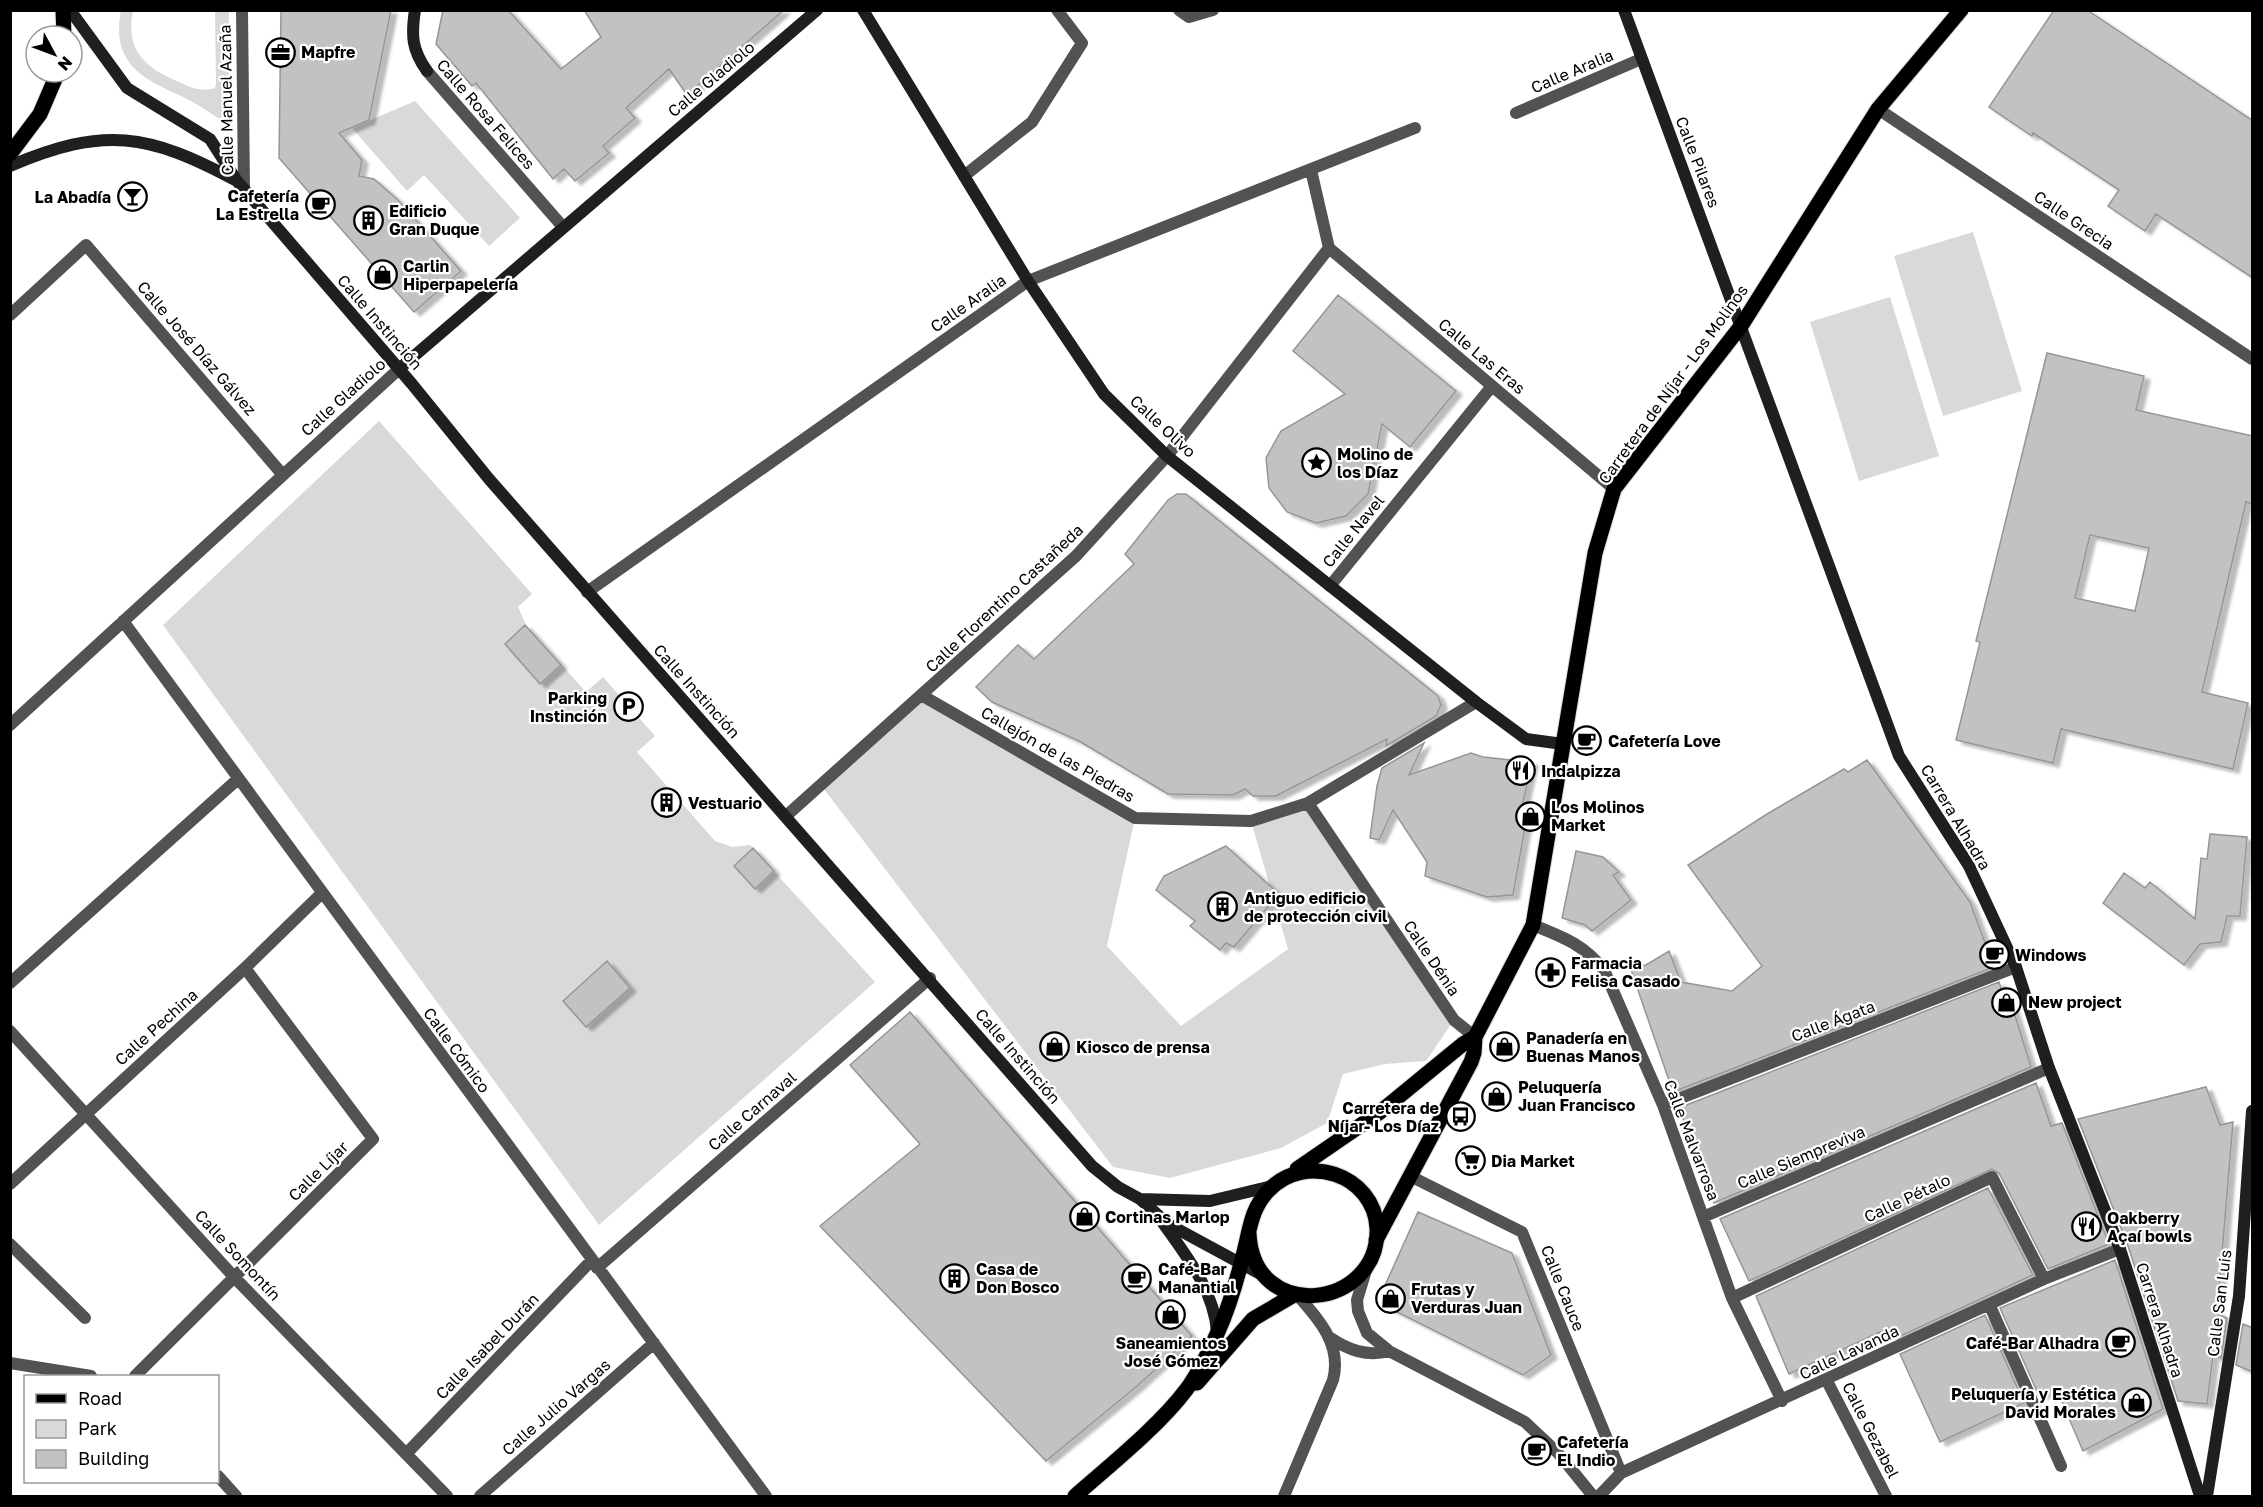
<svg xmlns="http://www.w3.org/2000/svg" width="2263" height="1507" font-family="'Golos Text',sans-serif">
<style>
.green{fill:#d9d9d9}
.building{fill:#c2c2c2;stroke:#969696;stroke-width:1.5;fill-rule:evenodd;filter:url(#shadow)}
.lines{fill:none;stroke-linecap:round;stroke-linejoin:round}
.primary-casing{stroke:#dbdbdb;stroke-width:17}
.street{stroke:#525252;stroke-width:12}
.secondary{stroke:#1f1f1f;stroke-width:12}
.primary{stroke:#000;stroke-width:15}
.labels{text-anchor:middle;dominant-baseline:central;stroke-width:4.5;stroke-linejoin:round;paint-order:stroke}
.poi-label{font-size:16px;font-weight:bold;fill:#000;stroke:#fff;text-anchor:start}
.street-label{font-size:16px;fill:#000;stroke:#fff}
</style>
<defs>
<filter id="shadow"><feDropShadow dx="6" dy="4" stdDeviation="1.5" flood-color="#0004"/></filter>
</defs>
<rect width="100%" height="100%" fill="#fff"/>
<path class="green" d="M121,10L133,11C125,50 145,68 179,82C191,88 201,92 215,88L216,84L215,11H229V125C213,115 198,104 181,96C140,78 111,62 121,10Z
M415,101L520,218L489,246L424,175L407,191L352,128Z
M1973,232L2022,391L1943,416L1894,256Z
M1890,297L1939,456L1859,481L1810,322Z
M379,421L532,594L518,607L526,625L586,692L603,677L655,736L637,752L715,841L732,847L750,845L875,982L599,1225L163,625Z
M923,696L1135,818L1107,946L1181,1026L1288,949L1251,821L1308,803L1454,1020L1426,1061L1385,1064L1343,1074L1327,1123L1281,1148L1170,1178L1113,1167L820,784Z"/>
<path class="building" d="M281,10H391L369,120L339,133L362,160L359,176L374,179L398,200L461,271L414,312L279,158Z
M443,10H508L561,69L601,37L584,10H784L687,95L669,69L626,108L635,118L603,146L609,153L575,181L564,169L553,179L476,83L472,86L436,44Z
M2054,10H2087L2253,121V278L2156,214L2145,231L2108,206L2119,190L2033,133L2032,136L1989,107Z
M1338,295L1456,391L1410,447L1382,424L1368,494L1346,516L1316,523L1287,512L1269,488L1266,458L1281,431L1345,394L1293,351Z
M2047,353L2144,376L2136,410L2253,436V504L2246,502L2202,692L2248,703L2233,769L2061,729L2053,763L1956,740L1980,642L1976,641ZM2090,535L2149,548L2135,611L2075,598Z
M1177,494H1186L1438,696L1441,705L1436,716L1386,746L1387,739L1276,796H1253L1245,789L1233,795L1168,794L1079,741L992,702L976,687L1018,645L1034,659L1134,564L1125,554L1168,500Z
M525,625L561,665L540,684L505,644Z
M1424,743L1409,775L1471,753L1483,757L1532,762L1522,807L1528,810L1513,895L1487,897L1425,876L1427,862L1393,810L1379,840L1370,838L1377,786L1382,768Z
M1867,760L1970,902L1994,967L1673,1092L1630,967L1646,965L1669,951L1681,982L1732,991L1762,966L1688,865L1767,814L1844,769L1848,772Z
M2210,834L2247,837L2240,916H2227L2221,942L2200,944L2184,965L2103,903L2124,873L2145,888L2150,882L2195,919L2201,858L2207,859Z
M1226,846L1279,894L1234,947L1226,943L1220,950L1190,926L1195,921L1156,890L1164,876Z
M753,848L774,871L755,889L734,866Z
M1576,851L1603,857L1619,872L1613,875L1631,900L1592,931L1585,925L1562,918Z
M607,961L630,988L586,1027L563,1001Z
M1999,982L2004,997L2009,996L2031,1067L1714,1203L1679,1108Z
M910,1012L1192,1336L1136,1387L1046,1461L820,1226L920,1144L850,1065Z
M2036,1083L2051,1126L2062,1123L2109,1244L2048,1269L1999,1173L1992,1169L1749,1281L1720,1219Z
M2206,1087L2220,1125L2233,1122L2217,1314L2227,1318L2221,1358L2213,1355L2207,1404L2178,1401L2128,1246L2078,1119Z
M1988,1188L2033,1275L1894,1339L1889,1328L1789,1374L1756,1296Z
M1418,1212L1512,1253L1551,1355L1523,1375L1389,1308L1382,1292Z
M2115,1260L2163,1409L2083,1451L2056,1388L2039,1396L2000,1308Z
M1985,1315L2024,1403L1940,1442L1900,1354Z
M2243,1324L2253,1328V1372L2236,1365Z"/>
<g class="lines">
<defs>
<path id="primary" d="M63,10L64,36
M10,154L40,114L58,72
M1297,1169L1380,1112L1463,1044L1475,1037
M1376,1240L1471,1062L1474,1053L1475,1037L1533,925L1595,553L1614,489L1741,326L1878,109L1961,10
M1197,1383L1253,1319L1294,1295
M1075,1496C1109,1466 1159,1426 1186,1390C1199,1373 1208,1353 1217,1334C1229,1308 1237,1280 1244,1252C1250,1229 1251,1208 1269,1190C1305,1152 1374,1174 1377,1228C1380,1309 1253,1325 1249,1233"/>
</defs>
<use href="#primary" class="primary-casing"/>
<path class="street" d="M242,10L244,189
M1179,10L1189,17L1213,10
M427,71L563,227
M1878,109L2252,359
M1516,113L1641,59
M964,176L1032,122L1082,43L1057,10
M1329,248L1614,489
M10,315L86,245L282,474
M1330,586L1492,386
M587,592L1028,281L1415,128
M123,621L766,1496
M923,696L1135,818L1251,821L1308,803L1476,702
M10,725L399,369
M1308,803L1454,1020L1475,1037
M786,816L1076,556L1167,456L1329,248L1311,170
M1533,925C1563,937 1583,944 1604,970L1663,1105L1732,1298L1782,1401
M10,983L238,779
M10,1031L235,1278L447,1496
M1663,1105L2016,967
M1410,1176L1522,1232L1621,1473
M10,1184L245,968L322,893
M1703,1217L2049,1068
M10,1244L85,1318
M1367,1267L1357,1300L1358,1311L1367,1333L1389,1351L1525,1422L1558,1453L1593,1496
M597,1268L930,978
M1732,1298L1992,1177L2044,1279
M1990,1306L2061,1466
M1329,1337C1348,1350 1367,1357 1389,1351
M10,1363L91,1376
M135,1376L373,1139L245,968
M1826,1379L1886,1496
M406,1454L591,1261
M218,1476L236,1496
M480,1496L654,1343
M1284,1496L1333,1380C1342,1346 1320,1320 1298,1296
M1599,1496L1621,1473L2044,1279L2120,1249"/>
<path class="secondary" d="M70,10L127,88L210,139L237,181L412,384L489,479L1092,1166L1118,1187L1140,1199L1168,1224L1264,1276
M415,10C411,36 412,50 427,71
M863,10L1028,281L1104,394L1167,456L1476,702L1526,739L1563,744
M1624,10L1899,756L1969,866L2016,967L2049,1068L2120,1249L2200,1496
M10,166C104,126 148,133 237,181
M399,369L817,10
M1140,1199L1210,1201L1272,1186
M1163,1223C1187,1257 1214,1290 1217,1332
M2207,1496L2239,1296L2252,1111"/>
<use href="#primary" class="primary"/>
</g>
<defs>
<symbol id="office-ring" viewBox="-11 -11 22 22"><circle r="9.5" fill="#fff" stroke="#000" stroke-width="1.5"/><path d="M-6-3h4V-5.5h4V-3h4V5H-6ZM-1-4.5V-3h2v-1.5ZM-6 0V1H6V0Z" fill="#000"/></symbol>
<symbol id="bar-ring" viewBox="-11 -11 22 22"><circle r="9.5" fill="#fff" stroke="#000" stroke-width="1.5"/><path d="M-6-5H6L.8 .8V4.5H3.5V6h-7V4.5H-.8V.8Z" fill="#000"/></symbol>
<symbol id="cafe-ring" viewBox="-11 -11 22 22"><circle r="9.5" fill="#fff" stroke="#000" stroke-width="1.5"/><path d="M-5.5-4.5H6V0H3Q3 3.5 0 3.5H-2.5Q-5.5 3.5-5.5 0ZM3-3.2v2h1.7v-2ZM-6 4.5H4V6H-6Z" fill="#000"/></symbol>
<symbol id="building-ring" viewBox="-11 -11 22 22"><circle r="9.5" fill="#fff" stroke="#000" stroke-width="1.5"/><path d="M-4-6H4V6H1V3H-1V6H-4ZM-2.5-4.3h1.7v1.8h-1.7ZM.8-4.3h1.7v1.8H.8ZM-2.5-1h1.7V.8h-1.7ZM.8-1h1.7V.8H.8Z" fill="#000"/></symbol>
<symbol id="shop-ring" viewBox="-11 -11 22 22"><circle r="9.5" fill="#fff" stroke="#000" stroke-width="1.5"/><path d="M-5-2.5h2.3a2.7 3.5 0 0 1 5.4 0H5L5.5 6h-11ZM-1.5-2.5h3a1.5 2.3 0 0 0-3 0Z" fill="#000"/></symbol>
<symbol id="sight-ring" viewBox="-11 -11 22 22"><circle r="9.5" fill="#fff" stroke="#000" stroke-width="1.5"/><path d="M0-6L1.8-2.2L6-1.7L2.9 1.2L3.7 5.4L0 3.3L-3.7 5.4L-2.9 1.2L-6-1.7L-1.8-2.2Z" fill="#000"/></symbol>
<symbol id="parking-ring" viewBox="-11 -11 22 22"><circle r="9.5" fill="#fff" stroke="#000" stroke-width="1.5"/><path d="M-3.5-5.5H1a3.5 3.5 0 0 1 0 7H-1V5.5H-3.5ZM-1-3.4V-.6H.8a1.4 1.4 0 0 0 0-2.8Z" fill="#000"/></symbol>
<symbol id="restaurant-ring" viewBox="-11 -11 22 22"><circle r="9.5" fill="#fff" stroke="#000" stroke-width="1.5"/><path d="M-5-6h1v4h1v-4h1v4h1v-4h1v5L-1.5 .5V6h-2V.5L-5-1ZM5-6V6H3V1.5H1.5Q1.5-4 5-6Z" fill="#000"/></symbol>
<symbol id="pharmacy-ring" viewBox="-11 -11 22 22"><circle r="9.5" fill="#fff" stroke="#000" stroke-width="1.5"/><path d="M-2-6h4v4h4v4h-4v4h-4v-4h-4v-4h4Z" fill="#000"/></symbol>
<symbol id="bus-ring" viewBox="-11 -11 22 22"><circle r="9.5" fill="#fff" stroke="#000" stroke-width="1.5"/><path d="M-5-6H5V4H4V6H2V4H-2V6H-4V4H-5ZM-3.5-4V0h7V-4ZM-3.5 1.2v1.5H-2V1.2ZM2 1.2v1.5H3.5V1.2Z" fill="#000"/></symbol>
<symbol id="supermarket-ring" viewBox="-11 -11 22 22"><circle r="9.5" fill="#fff" stroke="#000" stroke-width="1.5"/><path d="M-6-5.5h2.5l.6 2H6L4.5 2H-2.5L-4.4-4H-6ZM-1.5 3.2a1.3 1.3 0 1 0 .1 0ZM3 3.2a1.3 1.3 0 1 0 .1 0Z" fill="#000"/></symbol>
</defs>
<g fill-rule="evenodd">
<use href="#office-ring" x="264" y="36" width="33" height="33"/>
<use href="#bar-ring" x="116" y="180" width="33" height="33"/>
<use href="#cafe-ring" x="304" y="188" width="33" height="33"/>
<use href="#building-ring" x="352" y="204" width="33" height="33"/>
<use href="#shop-ring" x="366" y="258" width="33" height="33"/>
<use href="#sight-ring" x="1300" y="446" width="33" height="33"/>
<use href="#parking-ring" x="612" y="690" width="33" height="33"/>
<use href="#cafe-ring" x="1570" y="724" width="33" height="33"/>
<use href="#restaurant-ring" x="1504" y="754" width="33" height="33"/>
<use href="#building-ring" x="650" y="786" width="33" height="33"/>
<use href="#shop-ring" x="1514" y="800" width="33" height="33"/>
<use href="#building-ring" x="1206" y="890" width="33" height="33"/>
<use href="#cafe-ring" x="1978" y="938" width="33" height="33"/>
<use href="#pharmacy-ring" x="1534" y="956" width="33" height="33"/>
<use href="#shop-ring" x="1990" y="986" width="33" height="33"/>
<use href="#shop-ring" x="1038" y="1030" width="33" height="33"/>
<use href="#shop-ring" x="1488" y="1030" width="33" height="33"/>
<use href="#shop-ring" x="1480" y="1080" width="33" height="33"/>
<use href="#bus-ring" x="1444" y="1100" width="33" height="33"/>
<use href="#supermarket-ring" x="1454" y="1144" width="33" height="33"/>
<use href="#shop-ring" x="1068" y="1200" width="33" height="33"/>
<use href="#restaurant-ring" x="2070" y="1210" width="33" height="33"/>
<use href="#building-ring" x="938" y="1262" width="33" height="33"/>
<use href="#cafe-ring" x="1120" y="1262" width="33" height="33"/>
<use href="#shop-ring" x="1374" y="1282" width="33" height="33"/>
<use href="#shop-ring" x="1154" y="1298" width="33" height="33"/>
<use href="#cafe-ring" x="2104" y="1326" width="33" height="33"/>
<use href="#shop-ring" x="2120" y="1386" width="33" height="33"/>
<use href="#cafe-ring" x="1520" y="1434" width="33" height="33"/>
</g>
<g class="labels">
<g class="poi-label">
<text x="301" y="52">Mapfre</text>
<text x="299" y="196" text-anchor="end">Cafetería<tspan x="299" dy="18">La Estrella</tspan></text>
<text x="111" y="197" text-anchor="end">La Abadía</text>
<text x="389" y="211">Edificio<tspan x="389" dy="18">Gran Duque</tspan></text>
<text x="403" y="266">Carlin<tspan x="403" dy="18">Hiperpapelería</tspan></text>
<text x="1337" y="454">Molino de<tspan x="1337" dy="18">los Díaz</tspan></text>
<text x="607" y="698" text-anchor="end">Parking<tspan x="607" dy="18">Instinción</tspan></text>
<text x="1608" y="741">Cafetería Love</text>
<text x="1541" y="771">Indalpizza</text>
<text x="688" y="803">Vestuario</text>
<text x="1551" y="807">Los Molinos<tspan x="1551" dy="18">Market</tspan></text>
<text x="1244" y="898">Antiguo edificio<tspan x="1244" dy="18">de protección civil</tspan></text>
<text x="2015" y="955">Windows</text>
<text x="1571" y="963">Farmacia<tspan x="1571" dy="18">Felisa Casado</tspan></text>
<text x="2028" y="1002">New project</text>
<text x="1526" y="1038">Panadería en<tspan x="1526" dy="18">Buenas Manos</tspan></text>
<text x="1076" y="1047">Kiosco de prensa</text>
<text x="1518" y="1087">Peluquería<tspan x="1518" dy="18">Juan Francisco</tspan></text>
<text x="1439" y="1108" text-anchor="end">Carretera de<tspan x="1439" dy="18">Níjar- Los Díaz</tspan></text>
<text x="1491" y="1161">Dia Market</text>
<text x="1105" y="1217">Cortinas Marlop</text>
<text x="2107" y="1218">Oakberry<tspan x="2107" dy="18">Açaí bowls</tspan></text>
<text x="976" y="1269">Casa de<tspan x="976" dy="18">Don Bosco</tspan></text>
<text x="1158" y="1269">Café-Bar<tspan x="1158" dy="18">Manantial</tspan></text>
<text x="1411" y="1289">Frutas y<tspan x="1411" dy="18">Verduras Juan</tspan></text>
<text x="1171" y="1343" text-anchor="middle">Saneamientos<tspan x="1171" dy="18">José Gómez</tspan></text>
<text x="2099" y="1343" text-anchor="end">Café-Bar Alhadra</text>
<text x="2116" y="1394" text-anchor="end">Peluquería y Estética<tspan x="2116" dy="18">David Morales</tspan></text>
<text x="1557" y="1442">Cafetería<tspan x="1557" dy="18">El Indio</tspan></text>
</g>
<g class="street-label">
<text transform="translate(1572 71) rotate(-23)">Calle Aralia</text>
<text transform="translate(711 79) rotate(-40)">Calle Gladiolo</text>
<text transform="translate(226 100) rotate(-91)">Calle Manuel Azaña</text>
<text transform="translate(486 114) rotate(49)">Calle Rosa Felices</text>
<text transform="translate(1698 162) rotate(69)">Calle Pilares</text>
<text transform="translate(2074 220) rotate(34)">Calle Grecia</text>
<text transform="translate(968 303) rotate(-35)">Calle Aralia</text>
<text transform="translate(380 322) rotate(49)">Calle Instinción</text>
<text transform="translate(197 348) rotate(49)">Calle José Díaz Gálvez</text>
<text transform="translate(1482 356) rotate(40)">Calle Las Eras</text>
<text transform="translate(1673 384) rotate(-54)">Carretera de Níjar - Los Molinos</text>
<text transform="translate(343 397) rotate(-42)">Calle Gladiolo</text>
<text transform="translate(1163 426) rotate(43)">Calle Olivo</text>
<text transform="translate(1353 531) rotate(-51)">Calle Navel</text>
<text transform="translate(1004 598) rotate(-43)">Calle Florentino Castañeda</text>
<text transform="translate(697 691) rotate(48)">Calle Instinción</text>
<text transform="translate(1058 754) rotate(30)">Callejón de las Piedras</text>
<text transform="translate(1956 817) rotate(59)">Carrera Alhadra</text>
<text transform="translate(1432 958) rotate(56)">Calle Dénia</text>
<text transform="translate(1833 1021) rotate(-21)">Calle Ágata</text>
<text transform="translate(156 1027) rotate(-42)">Calle Pechina</text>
<text transform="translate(457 1050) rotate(54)">Calle Cómico</text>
<text transform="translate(1018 1056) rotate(49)">Calle Instinción</text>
<text transform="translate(752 1111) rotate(-41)">Calle Carnaval</text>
<text transform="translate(1692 1140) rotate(69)">Calle Malvarrosa</text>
<text transform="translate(1801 1157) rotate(-23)">Calle Siempreviva</text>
<text transform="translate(318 1171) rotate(-45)">Calle Líjar</text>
<text transform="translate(1907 1198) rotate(-25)">Calle Pétalo</text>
<text transform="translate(238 1255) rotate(47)">Calle Somontín</text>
<text transform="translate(1563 1288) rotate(68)">Calle Cauce</text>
<text transform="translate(2219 1303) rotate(-83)">Calle San Luis</text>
<text transform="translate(2160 1320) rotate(72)">Carrera Alhadra</text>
<text transform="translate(487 1346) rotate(-46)">Calle Isabel Durán</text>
<text transform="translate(1849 1352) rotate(-25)">Calle Lavanda</text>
<text transform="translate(556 1407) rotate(-41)">Calle Julio Vargas</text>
<text transform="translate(1871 1430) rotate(63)">Calle Gezabel</text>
</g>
</g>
<rect width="2263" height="1507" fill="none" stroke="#000000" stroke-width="24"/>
<rect x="24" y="1375" width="195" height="108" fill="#ffffff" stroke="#999999" stroke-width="1.5"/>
<rect x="36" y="1394" width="30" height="9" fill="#000000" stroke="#999999" stroke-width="1.5"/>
<text x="78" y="1405" font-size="18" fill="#000000">Road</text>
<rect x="36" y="1420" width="30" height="18" fill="#d9d9d9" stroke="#999999" stroke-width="1.5"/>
<text x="78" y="1435" font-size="18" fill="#000000">Park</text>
<rect x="36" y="1450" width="30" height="18" fill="#c2c2c2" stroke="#999999" stroke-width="1.5"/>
<text x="78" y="1465" font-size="18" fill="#000000">Building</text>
<g transform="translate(54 54) rotate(131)"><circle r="28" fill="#ffffff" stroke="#999999" stroke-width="1.5"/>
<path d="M0-4.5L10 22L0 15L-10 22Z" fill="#000000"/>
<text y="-9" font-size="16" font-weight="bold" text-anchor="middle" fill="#000000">N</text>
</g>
</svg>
